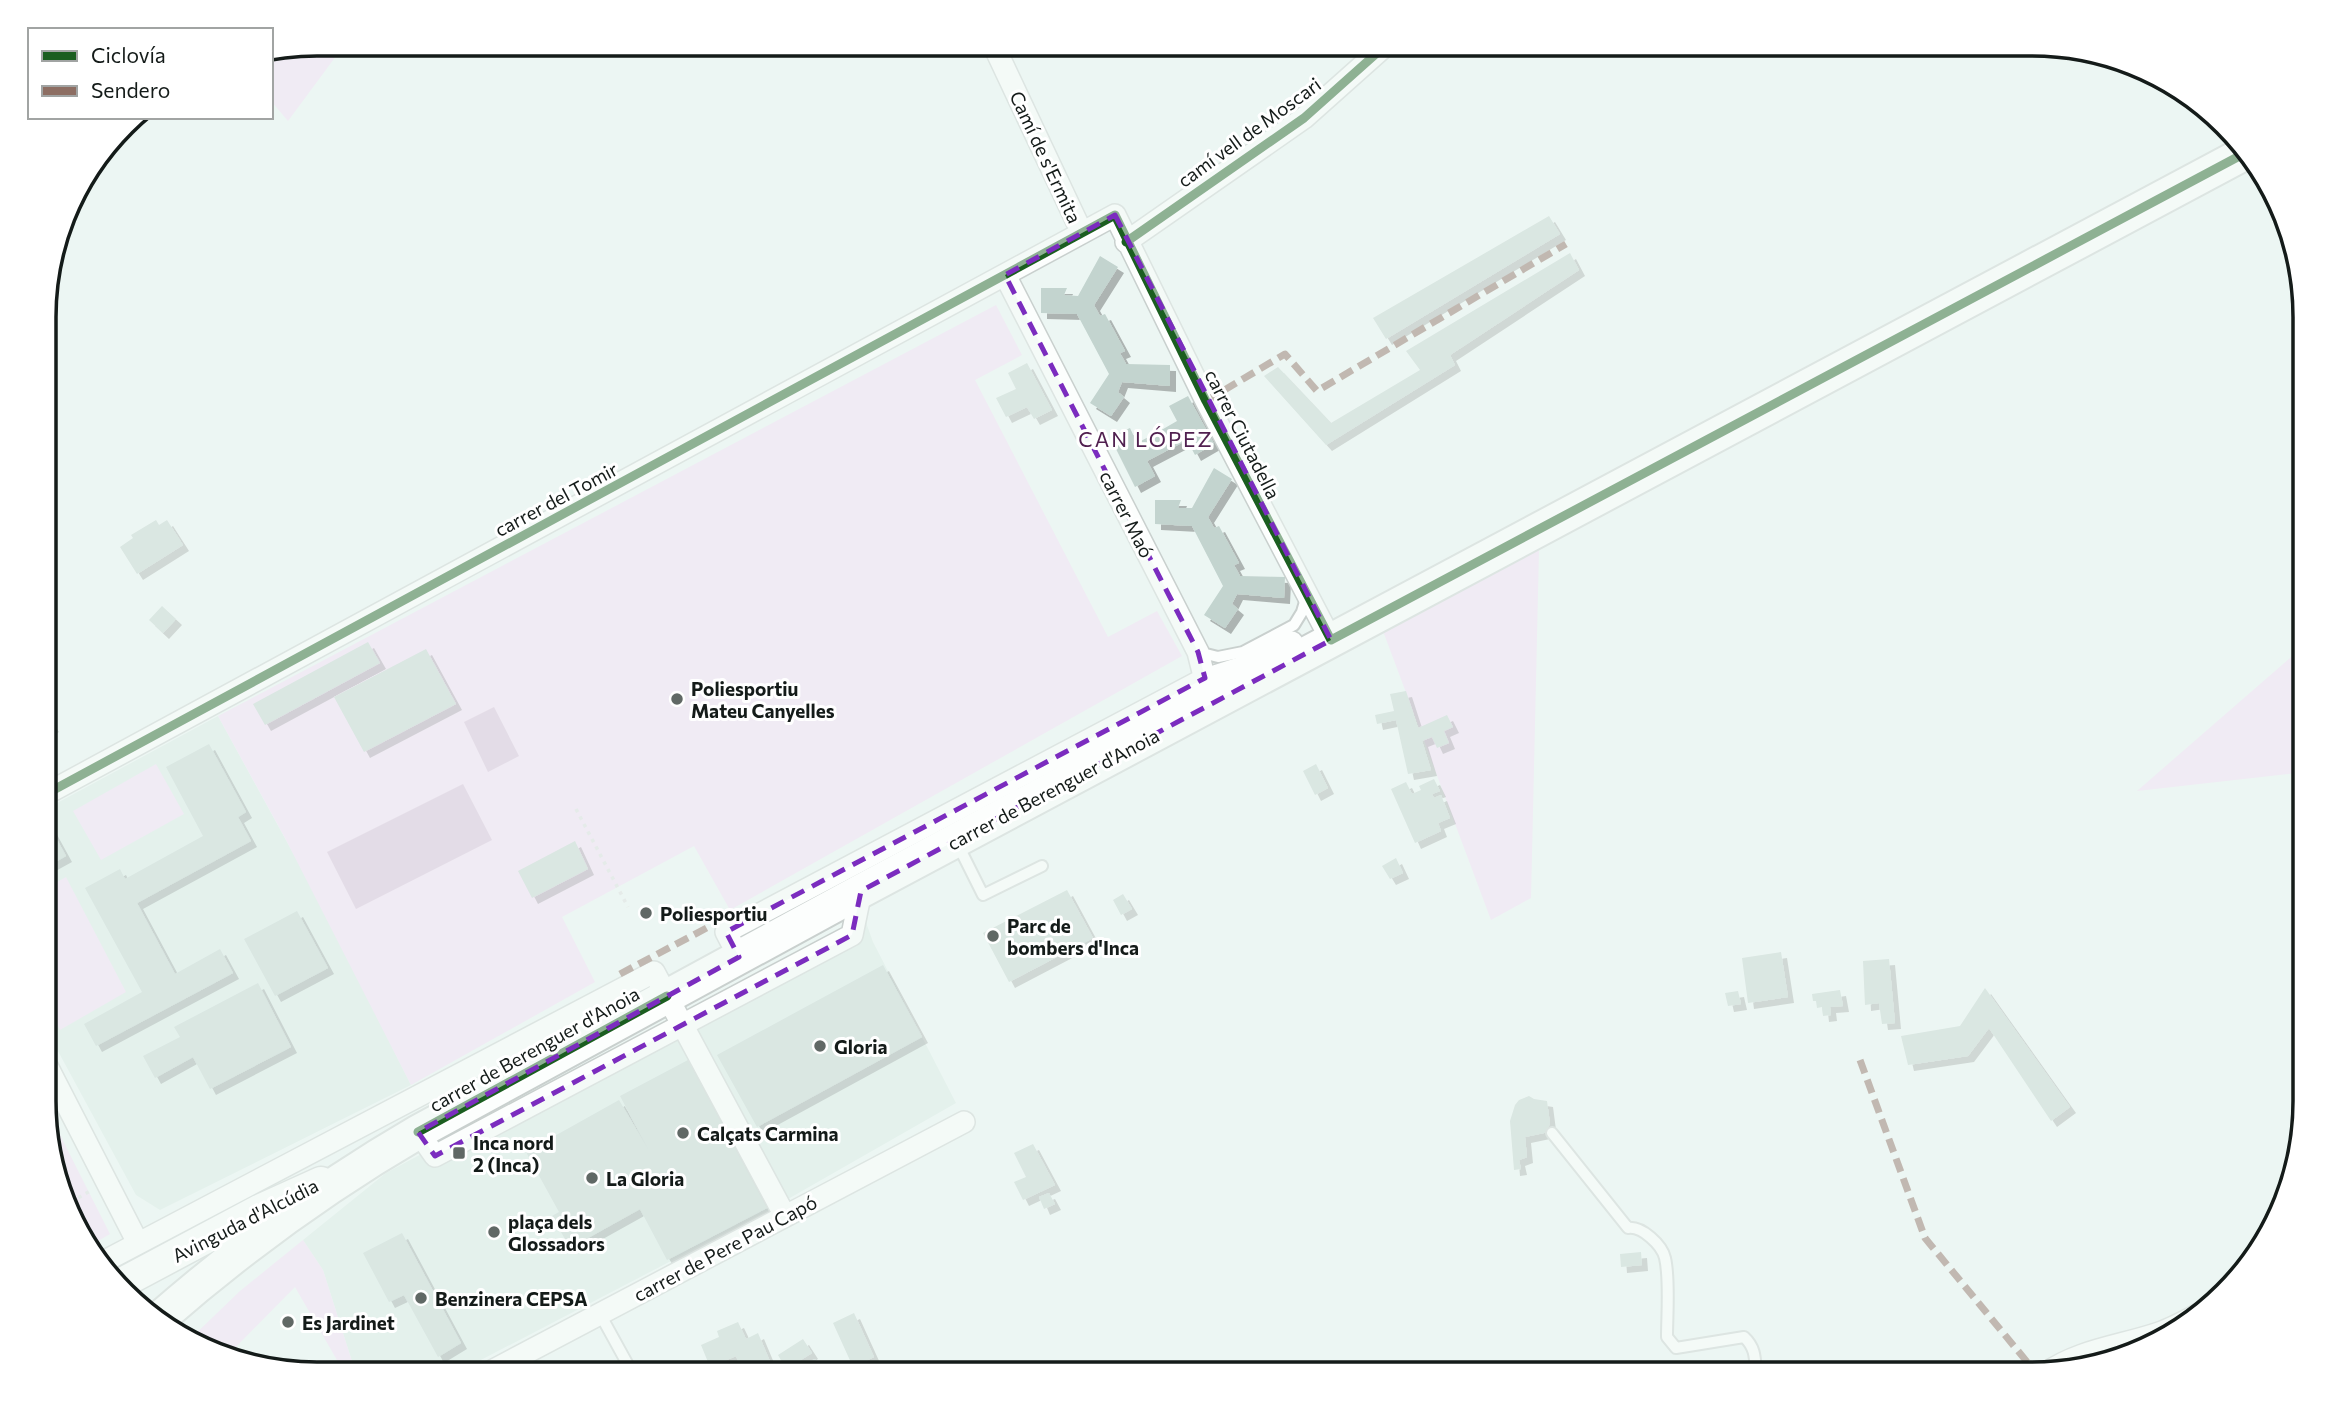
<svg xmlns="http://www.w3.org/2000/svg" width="2349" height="1418" font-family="Commissioner,sans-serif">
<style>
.built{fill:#d9ebe5}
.green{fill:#f3def5}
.water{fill:#d8bdd9}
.building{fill:#c3d4cf;filter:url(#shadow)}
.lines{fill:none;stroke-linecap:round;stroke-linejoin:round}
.lane-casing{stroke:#c9d0ce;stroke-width:14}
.street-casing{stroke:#c9d0ce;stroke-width:24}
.secondary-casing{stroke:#c9d0ce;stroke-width:33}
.primary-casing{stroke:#c9d0ce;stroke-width:37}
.path{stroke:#dbdedd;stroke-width:3.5;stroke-dasharray:3.5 5;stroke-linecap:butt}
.lane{stroke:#fcfefd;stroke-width:10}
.street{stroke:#fcfefd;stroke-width:21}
.secondary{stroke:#fcfefd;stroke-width:30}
.primary{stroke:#fcfefd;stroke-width:33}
.quiet{stroke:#8d6e63;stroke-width:7;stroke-dasharray:14 7;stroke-linecap:butt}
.cycleway-casing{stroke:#fff;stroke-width:13}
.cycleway{stroke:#1b5e20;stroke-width:9}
.marked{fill:none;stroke:#7b2cbf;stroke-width:5;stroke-dasharray:14 9;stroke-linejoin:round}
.poi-dot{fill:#606865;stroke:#fff;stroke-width:2.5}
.labels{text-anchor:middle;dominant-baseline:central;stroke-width:6;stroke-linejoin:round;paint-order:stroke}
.street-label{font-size:19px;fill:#141b19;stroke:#fff}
.poi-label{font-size:19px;font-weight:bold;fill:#141b19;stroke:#fff;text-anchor:start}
.neighbourhood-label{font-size:21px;letter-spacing:2px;fill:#512050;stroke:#fff}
.rim{fill:none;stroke:#141b19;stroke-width:3.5}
</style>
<defs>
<filter id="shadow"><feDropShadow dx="6" dy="6" stdDeviation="0" flood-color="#0004"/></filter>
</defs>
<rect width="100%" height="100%" fill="#ecf6f3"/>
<path class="built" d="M218,716L316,895L411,1085L160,1210L136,1195L46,1029V809Z
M864,917L873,942L956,1103L767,1211L454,1374H356L323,1270L303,1240L386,1173Z"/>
<path class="green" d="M317,44H345L288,121L271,101V53Z
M996,305L1022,355L975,380L1108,637L1157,611L1182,656L730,910L694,846L562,917L595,982L411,1085L285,838L218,716Z
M1539,550L1531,898L1491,920L1383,631Z
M2305,645V772L2137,791Z
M156,764L184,814L101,860L73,811Z
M66,877L126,992L60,1030L46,1002V888Z
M46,1107L110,1234L88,1247L46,1136Z
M303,1240L323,1270L356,1374H345L295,1287L226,1357L188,1341L240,1291Z"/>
<path class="water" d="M494,707L519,756L488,772L464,722Z
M463,784L492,840L356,909L327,852Z"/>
<path class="building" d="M1549,216L1560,234L1386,339L1373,318Z
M1570,253L1579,270L1450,355L1455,365L1326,445L1264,376L1278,367L1331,423L1420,370L1406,351Z
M1100,256L1118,267L1094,305L1100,316L1105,314L1125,351L1120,353L1126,364L1170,365V386L1122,382L1118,392L1124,397L1111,416L1090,403L1109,374L1077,314L1041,313V288H1067L1064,295L1078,296Z
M1027,363L1052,410L1034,419L1027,407L1006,417L996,398L1016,389L1008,373Z
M1188,396L1214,444L1195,455L1187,440L1147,461L1155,476L1135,487L1110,437L1130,428L1137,443L1158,432L1177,421L1169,406Z
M1214,468L1232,479L1208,517L1214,528L1219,526L1239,563L1234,565L1240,576L1285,577L1284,598L1237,594L1232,604L1238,609L1225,628L1204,615L1223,586L1192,526L1155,524V500H1181L1178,508H1192Z
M156,520L159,525L167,520L183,545L137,574L120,547L133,538L131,535Z
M162,606L176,619L163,633L149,620Z
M368,642L380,663L265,725L253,704Z
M426,649L456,704L364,752L334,697Z
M1406,691L1418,728L1447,715L1453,727L1444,731L1449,743L1437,748L1432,737L1422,741L1431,770L1408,774L1396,720L1377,724L1375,715L1394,711L1390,694Z
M46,715L53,726L46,731Z
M209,744L246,812L238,817L251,841L137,903L175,974L220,949L233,973L96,1046L84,1024L142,992L85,888L120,869L125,879L203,836L166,767Z
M1316,764L1328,788L1315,795L1303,771Z
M1434,779L1440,791L1432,794L1434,798L1441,795L1450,818L1438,823L1441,831L1415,843L1391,789L1406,782L1412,794L1421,790L1419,786Z
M49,825L66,856L46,867V827Z
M575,841L588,869L532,898L518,871Z
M1396,858L1403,873L1390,879L1382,866Z
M1067,890L1093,938L1009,982L983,933Z
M1123,894L1132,909L1121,915L1113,900Z
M297,911L328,968L275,996L244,939Z
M1781,952L1788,997L1748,1003L1742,958Z
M1889,959L1895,1023L1882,1024L1879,1003L1865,1005L1863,961Z
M883,965L922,1037L757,1127L717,1055Z
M258,983L291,1047L210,1089L193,1057L155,1078L143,1056L180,1037L174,1027Z
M1985,988L2070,1107L2051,1121L1989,1028L1968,1056L1908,1065L1901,1036L1960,1026Z
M1840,990L1843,1006L1830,1007L1831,1015L1823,1016L1822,1007L1817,1008L1816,1001H1813L1812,994Z
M1738,991L1741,1004L1728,1006L1725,993Z
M688,1060L767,1208L667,1260L640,1209L570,1248L552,1216L559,1212L526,1152L619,1100L648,1149L620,1096Z
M1529,1096L1534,1099L1547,1101L1550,1124L1544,1133L1525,1137L1527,1157L1519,1160L1521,1169L1514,1170L1510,1121L1515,1105L1519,1100Z
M1033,1144L1055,1185L1023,1200L1014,1182L1026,1177L1014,1153Z
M1049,1193L1055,1204L1044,1209L1039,1197Z
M402,1233L461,1343L438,1357L404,1295L389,1302L363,1253Z
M1641,1252L1642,1265L1621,1267L1620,1254Z
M854,1313L874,1357L853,1367L833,1323Z
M738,1322L746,1339L758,1333L771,1364L744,1374L736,1356L710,1367L701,1345L719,1337L717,1331Z
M803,1339L812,1353L786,1369L778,1355Z
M815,1359L821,1370L809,1374L804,1364Z"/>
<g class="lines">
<defs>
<path id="lane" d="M1198,652L1218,657L1243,652L1294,625L1302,612L1307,595
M957,843L983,895L1042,866
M1552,1133L1628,1228C1642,1226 1662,1245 1665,1258C1670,1279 1667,1315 1667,1337L1676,1348L1744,1337C1756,1348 1755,1359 1756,1374
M600,1314L633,1374"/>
<path id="street" d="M993,44L1082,233
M1126,242L1304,118L1387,44
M1005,275L1198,652L1203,672L1202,680
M46,794L1115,215L1206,401L1331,640
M739,957L726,932L1202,680L1249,665L1292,642
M46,1064L138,1243
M418,1132L435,1156L852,935L861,891
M101,1263L654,972L785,1216
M486,1374L964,1122
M2045,1374C2078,1350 2121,1346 2159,1333C2173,1328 2186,1321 2199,1314"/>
<path id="secondary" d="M122,1283L259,1210L321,1182"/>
<path id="primary" d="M160,1318C239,1249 327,1185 418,1132L861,891L2247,152"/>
</defs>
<use href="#lane" class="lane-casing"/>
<use href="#street" class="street-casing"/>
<use href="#secondary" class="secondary-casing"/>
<use href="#primary" class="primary-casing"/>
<path class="path" d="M576,809L628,907
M71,1202L90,1191"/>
<use href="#lane" class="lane"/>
<use href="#street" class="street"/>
<use href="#secondary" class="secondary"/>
<use href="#primary" class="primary"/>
<path class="quiet" d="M1206,401L1285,354L1317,391L1566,244
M620,974L714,924
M1860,1060L1925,1238L2037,1374"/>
<defs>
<path id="cycleway" d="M1126,242L1304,118L1387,44
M46,794L1115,215L1206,401L1331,640L2247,152
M418,1132L667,996"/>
</defs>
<use href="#cycleway" class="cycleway-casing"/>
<use href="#cycleway" class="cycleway"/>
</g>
<path d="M0 0H2349V1418H0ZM1115,215L1331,640L861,891L852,935L435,1156L418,1132L739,957L726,932L1205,678L1198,652L1005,275Z" fill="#ecf6f3" fill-opacity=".55" fill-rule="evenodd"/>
<path class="marked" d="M1115,215L1331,640L861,891L852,935L435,1156L418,1132L739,957L726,932L1205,678L1198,652L1005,275Z"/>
<g class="poi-dot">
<circle cx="677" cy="699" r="7"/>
<circle cx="646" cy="913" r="7"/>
<circle cx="993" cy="936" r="7"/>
<circle cx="820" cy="1046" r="7"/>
<circle cx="683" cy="1133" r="7"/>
<rect x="452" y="1146" width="14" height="14" rx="3.5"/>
<circle cx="592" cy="1178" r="7"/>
<circle cx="494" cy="1232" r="7"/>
<circle cx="421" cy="1298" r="7"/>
<circle cx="288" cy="1322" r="7"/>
</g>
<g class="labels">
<g class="street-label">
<text transform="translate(1249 132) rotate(-36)">camí vell de Moscari</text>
<text transform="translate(1046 157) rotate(65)">Camí de s'Ermita</text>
<text transform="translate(1243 434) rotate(63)">carrer Ciutadella</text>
<text transform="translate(556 499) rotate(-28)">carrer del Tomir</text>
<text transform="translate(1127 514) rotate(63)">carrer Maó</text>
<text transform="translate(1053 789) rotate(-28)">carrer de Berenguer d'Anoia</text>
<text transform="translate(534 1049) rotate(-29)">carrer de Berenguer d'Anoia</text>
<text transform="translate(245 1220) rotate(-27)">Avinguda d'Alcúdia</text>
<text transform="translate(725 1248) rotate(-28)">carrer de Pere Pau Capó</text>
</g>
<g class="poi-label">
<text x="691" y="688">Poliesportiu<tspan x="691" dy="22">Mateu Canyelles</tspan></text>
<text x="660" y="913">Poliesportiu</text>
<text x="1007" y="925">Parc de<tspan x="1007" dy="22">bombers d'Inca</tspan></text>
<text x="834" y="1046">Gloria</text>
<text x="697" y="1133">Calçats Carmina</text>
<text x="473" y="1142">Inca nord<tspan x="473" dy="22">2 (Inca)</tspan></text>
<text x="606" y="1178">La Gloria</text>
<text x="508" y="1221">plaça dels<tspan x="508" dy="22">Glossadors</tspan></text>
<text x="435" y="1298">Benzinera CEPSA</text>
<text x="302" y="1322">Es Jardinet</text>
</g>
<g class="neighbourhood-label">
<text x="1146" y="438">CAN LÓPEZ</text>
</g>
</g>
<path d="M0 0H2349V1418H0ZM317 56H2032A261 261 0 0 1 2293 317V1101A261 261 0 0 1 2032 1362H317A261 261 0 0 1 56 1101V317A261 261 0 0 1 317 56Z" fill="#fff" fill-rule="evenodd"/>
<path class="rim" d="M317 56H2032A261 261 0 0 1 2293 317V1101A261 261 0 0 1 2032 1362H317A261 261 0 0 1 56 1101V317A261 261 0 0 1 317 56Z"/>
<rect x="28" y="28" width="245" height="91" fill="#ffffff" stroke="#a1a4a3" stroke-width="2"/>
<rect x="42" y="51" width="35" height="10" fill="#1b5e20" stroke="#a1a4a3" stroke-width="2"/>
<text x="91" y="63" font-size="21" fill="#141b19">Ciclovía</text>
<rect x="42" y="86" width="35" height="10" fill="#8d6e63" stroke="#a1a4a3" stroke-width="2"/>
<text x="91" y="98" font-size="21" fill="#141b19">Sendero</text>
</svg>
